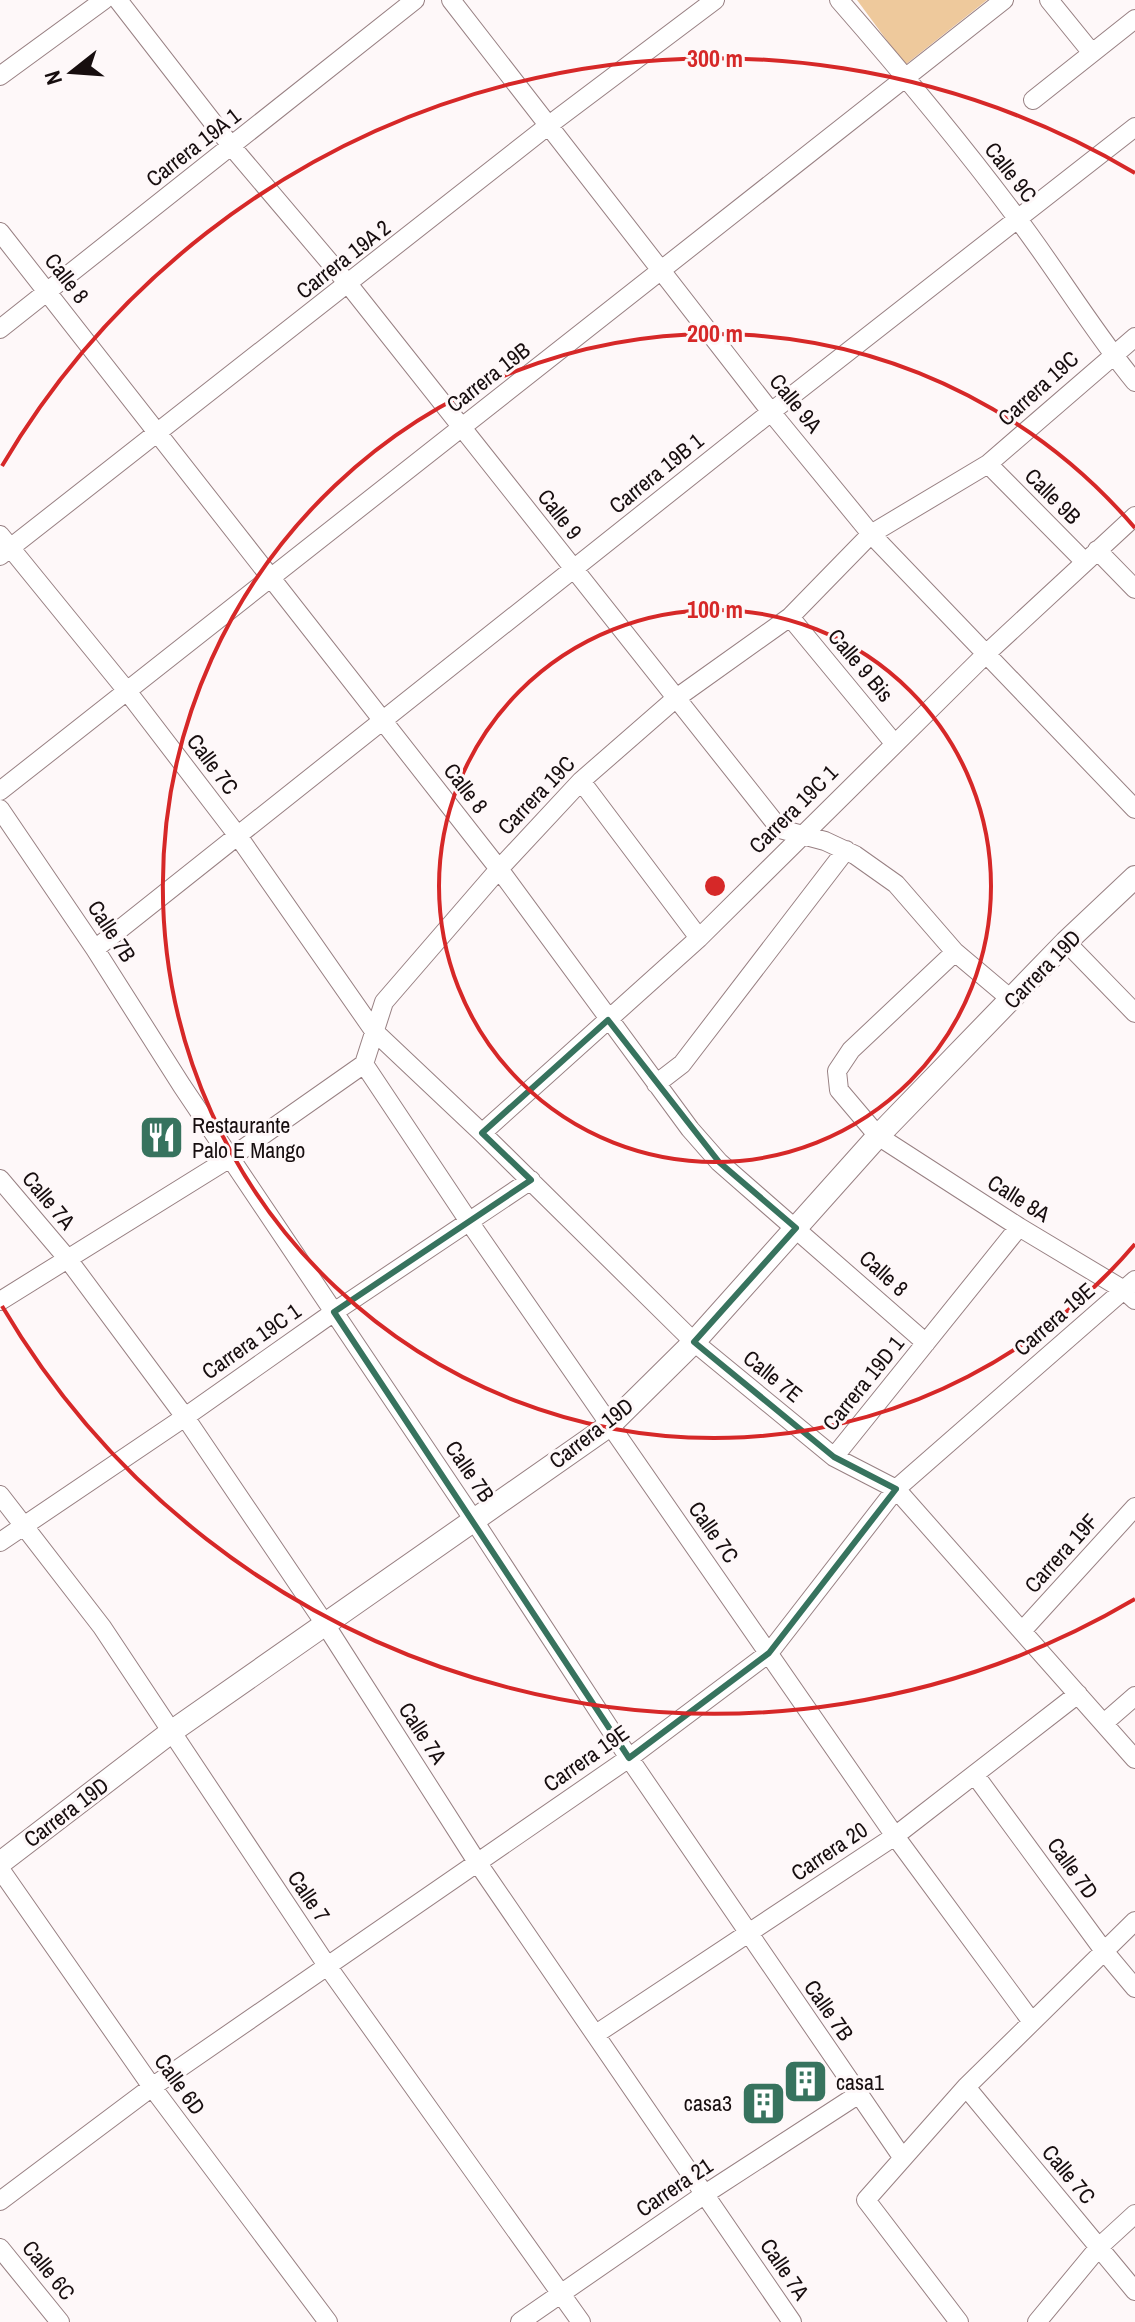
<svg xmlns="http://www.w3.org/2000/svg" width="1135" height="2322" font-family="'Archivo Narrow',sans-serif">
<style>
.green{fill:#eec99c}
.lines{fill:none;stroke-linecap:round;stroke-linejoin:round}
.minor-casing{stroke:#988083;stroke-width:20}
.tertiary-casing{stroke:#988083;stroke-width:24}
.minor{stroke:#fff;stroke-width:18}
.tertiary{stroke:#fff;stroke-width:22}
.marked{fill:none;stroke:#37735e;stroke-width:6;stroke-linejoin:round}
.ring{fill:none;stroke:#d62828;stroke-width:4}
.labels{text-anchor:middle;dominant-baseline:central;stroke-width:6;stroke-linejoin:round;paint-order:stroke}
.street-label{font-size:22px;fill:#170e0f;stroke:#fef8f9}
.poi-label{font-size:22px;fill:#170e0f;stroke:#fef8f9;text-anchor:start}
.centre{fill:#d62828;stroke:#fef8f9;stroke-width:4}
.ring-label{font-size:24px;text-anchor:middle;font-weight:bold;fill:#d62828;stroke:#fef8f9;stroke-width:6;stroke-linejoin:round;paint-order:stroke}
</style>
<rect width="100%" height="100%" fill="#fef8f9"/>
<path class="green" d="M857,0H987L905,65Z"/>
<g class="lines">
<defs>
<path id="minor" d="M118,0L232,147L349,285L780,829L825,841L855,855L896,884L955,952L1012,1000
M451,0L771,412L871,534L1135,809
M839,0C901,71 961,143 1017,218C1058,272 1092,330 1135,382
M1049,0L1092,53
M0,76L104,0
M1033,100L1135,19
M0,232L499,869L690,1129L719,1162L926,1343
M0,329L415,0
M988,464L1084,561
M0,535L127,691L238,836L374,1031L482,1133L694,1342L834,1457L896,1489L1135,1759
M1097,550L1135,589
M0,556L549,125L715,0
M790,617L894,743
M581,781L699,938
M0,791L1004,0
M0,809L95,949L182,1086L473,1519L629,1758L902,2157
M1066,942L1135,1013
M95,949L771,412L1135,127
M955,952L851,1050L837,1071L839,1090L878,1136L1019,1227L1124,1290L1135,1300
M364,1064L470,1223L895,1836L1032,2022
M656,1084L682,1064L846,850
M482,1133L699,938L987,653L1135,516
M0,1179L67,1258L185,1417L325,1624L477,1862L792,2322
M0,1301L230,1158L364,1064L384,1002L499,869L581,781L675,699L790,617L871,534L988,464L1135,337
M834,1457L1019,1227
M0,1495L102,1627L328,1967L581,2322
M0,1542L185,1417L334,1312L531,1180
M1022,1631L1135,1507
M1104,1723L1135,1696
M975,1775L1104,1951L1135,1988
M0,1869L152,2087L328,2322
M596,2034L895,1836L1078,1694
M966,2087L1135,2291
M0,2201L152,2087L629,1758L769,1653L896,1489L1135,1280
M0,2248L60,2322
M520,2322L705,2194L859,2094
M959,2322L866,2200L966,2087L1135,1921
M1037,2322L1099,2247L1135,2214"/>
<path id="tertiary" d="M0,1863L171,1732L610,1425L694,1342L878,1136L1066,942L1135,877"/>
</defs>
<use href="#minor" class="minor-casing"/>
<use href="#tertiary" class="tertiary-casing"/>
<use href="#minor" class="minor"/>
<use href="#tertiary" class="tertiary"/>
</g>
<path class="marked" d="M608,1020L719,1162L796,1228L694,1342L834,1457L896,1489L769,1653L629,1758L334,1312L531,1180L482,1133Z"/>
<g class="ring">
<circle cx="715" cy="886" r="276"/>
<path d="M1135 1244A552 552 0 1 1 1135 528"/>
<path d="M1135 1599A827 827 0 0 1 2 1306M2 466A827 827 0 0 1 1135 173"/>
</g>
<defs>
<symbol id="restaurant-square" viewBox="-11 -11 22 22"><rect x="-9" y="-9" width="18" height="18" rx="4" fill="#37735e" stroke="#fef8f9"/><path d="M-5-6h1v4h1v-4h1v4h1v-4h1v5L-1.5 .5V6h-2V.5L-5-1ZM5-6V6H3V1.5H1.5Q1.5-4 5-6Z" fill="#fff"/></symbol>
<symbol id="building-square" viewBox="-11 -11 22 22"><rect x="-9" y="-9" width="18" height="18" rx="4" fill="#37735e" stroke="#fef8f9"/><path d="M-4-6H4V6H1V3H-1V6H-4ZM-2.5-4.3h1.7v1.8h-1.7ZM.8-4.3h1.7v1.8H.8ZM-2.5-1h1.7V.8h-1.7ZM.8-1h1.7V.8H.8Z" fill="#fff"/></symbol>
</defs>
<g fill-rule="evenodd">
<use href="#restaurant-square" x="136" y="1112" width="51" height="51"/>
<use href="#building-square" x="780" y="2056" width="51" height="51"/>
<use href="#building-square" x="738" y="2078" width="51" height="51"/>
</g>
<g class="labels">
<g class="street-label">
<text transform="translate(193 147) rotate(-38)">Carrera 19A 1</text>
<text transform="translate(1011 172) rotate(52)">Calle 9C</text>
<text transform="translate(343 259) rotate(-38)">Carrera 19A 2</text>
<text transform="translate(67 278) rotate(52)">Calle 8</text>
<text transform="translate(488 377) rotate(-38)">Carrera 19B</text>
<text transform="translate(1038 388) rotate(-42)">Carrera 19C</text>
<text transform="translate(796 403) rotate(51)">Calle 9A</text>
<text transform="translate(656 473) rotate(-39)">Carrera 19B 1</text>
<text transform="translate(1053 496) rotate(45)">Calle 9B</text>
<text transform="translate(560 514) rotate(52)">Calle 9</text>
<text transform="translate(861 665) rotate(50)">Calle 9 Bis</text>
<text transform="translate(213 764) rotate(53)">Calle 7C</text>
<text transform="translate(466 788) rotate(52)">Calle 8</text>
<text transform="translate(536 795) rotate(-46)">Carrera 19C</text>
<text transform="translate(793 809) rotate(-45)">Carrera 19C 1</text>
<text transform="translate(112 931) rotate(57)">Calle 7B</text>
<text transform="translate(1042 969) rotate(-46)">Carrera 19D</text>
<text transform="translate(1019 1198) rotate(32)">Calle 8A</text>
<text transform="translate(49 1200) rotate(50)">Calle 7A</text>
<text transform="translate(884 1273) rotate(42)">Calle 8</text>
<text transform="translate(1054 1319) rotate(-41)">Carrera 19E</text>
<text transform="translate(251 1341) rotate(-35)">Carrera 19C 1</text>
<text transform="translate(773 1376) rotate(39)">Calle 7E</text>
<text transform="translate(863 1383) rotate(-51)">Carrera 19D 1</text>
<text transform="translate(591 1433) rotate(-38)">Carrera 19D</text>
<text transform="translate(470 1471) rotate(56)">Calle 7B</text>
<text transform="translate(714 1532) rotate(55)">Calle 7C</text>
<text transform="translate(1061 1553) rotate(-48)">Carrera 19F</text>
<text transform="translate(423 1733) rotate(57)">Calle 7A</text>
<text transform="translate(586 1758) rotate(-35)">Carrera 19E</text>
<text transform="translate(66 1812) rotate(-37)">Carrera 19D</text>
<text transform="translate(829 1851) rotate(-34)">Carrera 20</text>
<text transform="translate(1073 1868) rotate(54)">Calle 7D</text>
<text transform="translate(309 1896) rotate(56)">Calle 7</text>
<text transform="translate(829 2010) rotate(55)">Calle 7B</text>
<text transform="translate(180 2084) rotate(54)">Calle 6D</text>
<text transform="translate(1069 2174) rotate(50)">Calle 7C</text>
<text transform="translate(674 2187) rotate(-34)">Carrera 21</text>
<text transform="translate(785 2269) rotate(56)">Calle 7A</text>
<text transform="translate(49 2270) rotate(51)">Calle 6C</text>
</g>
<g class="poi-label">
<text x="192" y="1125">Restaurante<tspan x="192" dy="25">Palo E Mango</tspan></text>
<text x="836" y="2082">casa1</text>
<text x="732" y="2103" text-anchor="end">casa3</text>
</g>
</g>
<circle cx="715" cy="886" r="12" class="centre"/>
<g class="ring-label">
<text x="715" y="67">300 m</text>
<text x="715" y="342">200 m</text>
<text x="715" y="618">100 m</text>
</g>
<g transform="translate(72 72) rotate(253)" stroke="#fef8f9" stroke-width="6" paint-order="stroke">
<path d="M0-6L14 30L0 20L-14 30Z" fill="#170e0f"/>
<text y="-12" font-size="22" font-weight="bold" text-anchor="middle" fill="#170e0f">N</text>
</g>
</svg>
